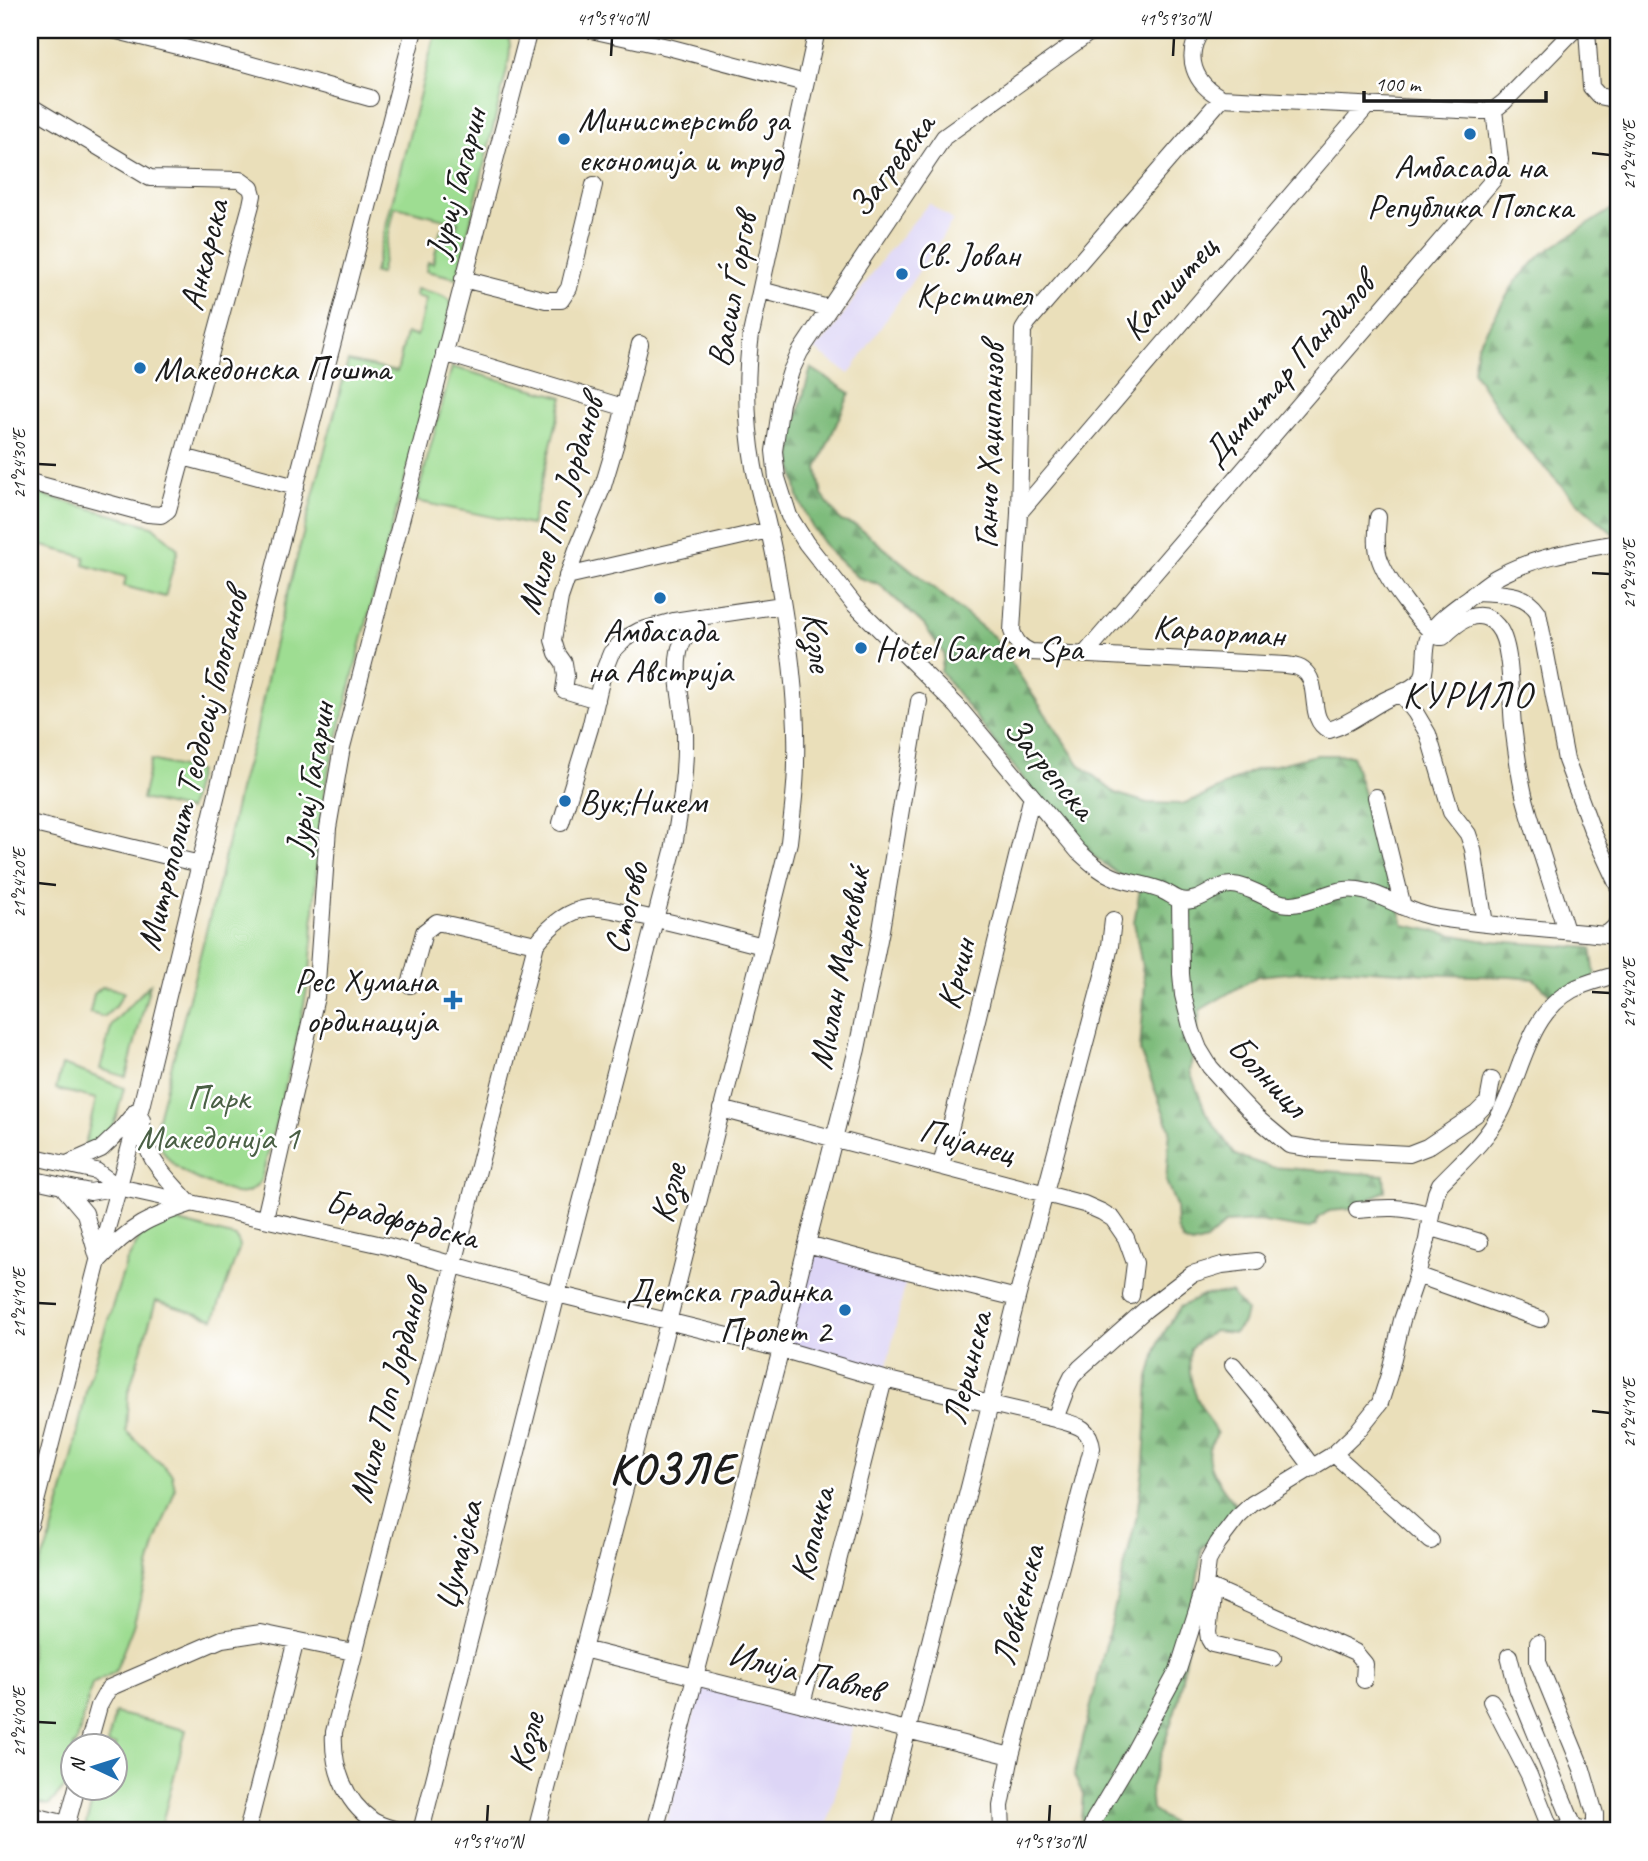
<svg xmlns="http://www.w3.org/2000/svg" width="1648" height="1861" font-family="Caveat,sans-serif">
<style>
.built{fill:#ddd5f6}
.green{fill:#9edd92;stroke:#5d7c57;stroke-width:2}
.forest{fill:url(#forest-firs);stroke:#4d6c4c;stroke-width:2}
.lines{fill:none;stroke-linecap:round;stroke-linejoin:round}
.minor-casing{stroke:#3b3934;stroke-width:18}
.minor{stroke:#fff;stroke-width:16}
.ticks{fill:none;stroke:#1c1c1c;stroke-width:2.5}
.poi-dot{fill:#1f6fb2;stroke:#fff;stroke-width:2.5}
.labels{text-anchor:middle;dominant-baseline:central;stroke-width:5;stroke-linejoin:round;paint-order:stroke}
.poi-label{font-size:35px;fill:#1c1c1c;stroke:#fff;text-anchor:start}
.street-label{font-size:35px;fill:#1c1c1c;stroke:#fff}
.park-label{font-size:35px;fill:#4a6045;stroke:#fff}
.neighbourhood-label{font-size:37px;letter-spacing:2px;fill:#1c1c1c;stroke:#fff}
.district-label{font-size:42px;font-weight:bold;letter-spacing:2px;fill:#1c1c1c;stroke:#fff}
.neatline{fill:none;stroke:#1c1c1c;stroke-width:2.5}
.ticks-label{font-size:18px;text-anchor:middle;fill:#1c1c1c}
</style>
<defs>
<pattern id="forest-firs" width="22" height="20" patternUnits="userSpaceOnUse" patternTransform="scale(1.75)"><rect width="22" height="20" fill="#7ebc7c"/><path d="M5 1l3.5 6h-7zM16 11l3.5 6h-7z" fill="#669865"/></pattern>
</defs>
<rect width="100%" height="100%" fill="#fff"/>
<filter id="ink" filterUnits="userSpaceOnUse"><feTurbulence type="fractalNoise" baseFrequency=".0143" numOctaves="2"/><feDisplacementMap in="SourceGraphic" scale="14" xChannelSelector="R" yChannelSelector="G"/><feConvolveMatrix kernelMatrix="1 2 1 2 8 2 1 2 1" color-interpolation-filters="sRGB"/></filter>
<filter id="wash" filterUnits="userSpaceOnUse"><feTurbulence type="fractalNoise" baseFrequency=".00686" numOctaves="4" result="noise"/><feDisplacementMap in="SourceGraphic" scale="28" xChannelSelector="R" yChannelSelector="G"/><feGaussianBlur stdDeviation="1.57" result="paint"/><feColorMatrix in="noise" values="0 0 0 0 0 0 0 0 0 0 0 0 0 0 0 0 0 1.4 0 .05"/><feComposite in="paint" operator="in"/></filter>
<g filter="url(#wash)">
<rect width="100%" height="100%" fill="#eadfba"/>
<path class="built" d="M929,203L953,221L849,374L814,349L829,335L881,261Z
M807,1244L908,1271L884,1379L781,1349Z
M701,1686L853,1725L826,1831H664Z"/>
<path class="green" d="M436,30H502C513,39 510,52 508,65L457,278L426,271L428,262L433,263L441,229L455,232L458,222L395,207L380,274L374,273Z
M416,289C428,292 443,293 451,302L448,319L376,586L326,781L319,831L310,974L296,1045L261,1180C255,1190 247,1195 235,1193C199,1181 154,1168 157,1122L221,873L240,786L256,732L273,650L348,361L397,372L406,334L417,336L426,299L415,296Z
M452,367L563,397L531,525L416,501Z
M35,494H39L152,526L178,549L165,597L124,586L126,577L84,565L85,557L35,544L30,560V497Z
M151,760L198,771L189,810L142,799Z
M150,984L126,1077L100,1069L112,1024Z
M102,987L111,988L124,992L116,1006L104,1017L90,1013L94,994Z
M62,1065L86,1073L124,1088C115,1120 117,1133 84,1149L96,1099L56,1089Z
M171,1220L236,1237L240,1246L214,1319L156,1301L128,1394L126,1431L172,1474L175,1490L156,1542L133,1626L115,1672L92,1684L76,1745H74L73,1754L65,1787L49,1805L30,1801V1600L34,1579L50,1540L72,1459L87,1386L126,1263L140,1237L158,1223Z
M115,1713L186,1730L160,1831H84L96,1788L116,1787V1745H107Z"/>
<path class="forest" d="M1618,205V538L1573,498L1514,435L1473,371L1477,346L1515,282L1542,254Z
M811,368L850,393L817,468L822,495L841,521L857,526L994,637L1079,764L1115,793L1147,803L1182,804L1204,796L1252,771L1316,755H1352L1404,925L1480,940L1591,948L1595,976L1557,1001L1534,979L1511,977L1443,975L1339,968L1258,976L1200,1010L1190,1072L1206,1113L1235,1155L1270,1167L1384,1175L1385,1191L1352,1209L1329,1211L1318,1218L1316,1225L1308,1229L1258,1221L1226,1223L1206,1241L1192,1245L1183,1241L1177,1228L1176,1206L1166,1181L1170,1129L1140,1051L1145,984L1134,922L1140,890L1096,858L1064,829L1038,798L941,672L944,654L924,625L880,585L857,577L829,551L812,527L798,497L792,461L793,432Z
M1231,1293L1246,1311L1243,1323L1234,1333L1214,1331L1190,1348C1186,1386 1199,1403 1217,1434C1214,1439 1210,1444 1209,1449C1204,1467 1226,1492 1236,1506L1234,1516L1202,1548L1179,1698L1150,1789L1152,1810L1183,1831H1080L1083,1794L1074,1776L1137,1515L1144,1462L1149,1378L1159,1341L1180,1307L1205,1295Z"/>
</g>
<g filter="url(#ink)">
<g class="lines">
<defs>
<path id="minor" d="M113,30L241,62L370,98
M591,30L668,47L805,83
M1093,30L944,137L800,352L791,371L781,403L774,451L777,478L789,516L806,543L854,604L957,706L1078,851C1089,861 1098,870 1112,876C1128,883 1147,884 1163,891C1174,896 1179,903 1192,900C1205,898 1216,885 1231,885C1252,885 1269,904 1291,904C1314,904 1334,886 1358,890C1381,893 1400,908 1422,914C1437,919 1453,920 1469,922C1515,928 1560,930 1606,935L1618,924
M1202,30C1183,56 1194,84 1222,98L1479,111L1494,110L1504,102L1574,30
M1587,30L1591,87L1599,96L1618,100
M1222,98L1028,322L1023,330L1019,513L1012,631C1016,642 1020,647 1031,652L1286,665C1292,666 1298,666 1303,670C1322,684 1306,719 1329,730C1350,724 1366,710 1385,700C1397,694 1413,690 1422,679C1428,669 1422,646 1431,632C1438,620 1454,609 1466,600C1477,592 1488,581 1501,575C1537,556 1578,550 1618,543
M30,106L150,178L240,180L251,188L253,195L251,205L168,510L161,515L148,514L30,482
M463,279L546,300H561L569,288L594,185
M761,290L828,308
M444,353L623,407
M183,457L296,487
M1019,513L1368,105
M1378,517C1377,531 1375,547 1380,560C1387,580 1421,627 1439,637H1443C1457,623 1479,604 1497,626C1513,644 1510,700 1513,725C1516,749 1519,775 1525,799C1537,843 1553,887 1566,931
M567,576L769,530
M1478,592C1501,594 1524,591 1538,612L1566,760L1592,830L1618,886
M1084,655L1493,180L1500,160L1494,110
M1401,694L1415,712L1428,734L1451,812L1468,834L1473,849L1485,924
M597,700L564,690L566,676L564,663L557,653L553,640L560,598L577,549L603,486L615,446L640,344
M1376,797L1403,907
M30,823L200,864
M561,823L590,728L603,673L611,653L626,638L639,631L674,621L700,617
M1180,901L1181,974L1183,995L1192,1031L1199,1049L1210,1067L1236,1096L1257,1118L1289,1145L1314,1149L1409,1154L1427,1147L1476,1114L1488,1102L1492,1080
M410,985L424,932L437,922L536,944
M721,1109L1084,1204L1102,1212L1113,1219L1126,1238L1135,1263L1131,1296
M142,1120C142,1158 167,1177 190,1204
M30,1156L96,1171L118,1187
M67,1164L101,1149L119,1132L136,1111
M941,1166L1032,796
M30,1179L90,1192L118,1187L387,1246L557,1294L781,1349L884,1379L1055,1419C1074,1425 1090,1425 1092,1448L1011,1756L1001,1806L1002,1831
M63,1187L85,1213L98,1258
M1431,1215L1436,1193L1440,1184C1462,1161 1485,1142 1500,1114C1522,1073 1527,1015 1572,990C1586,982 1603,979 1618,974
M265,1218L316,997L328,828L342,747L529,30
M1429,1227L1480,1242
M807,1244L908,1271L1017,1298
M100,1259C131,1226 148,1218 190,1204
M1417,1275L1540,1319
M1233,1365L1268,1408L1313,1468
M1055,1419L1067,1387L1072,1377L1080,1368L1145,1310L1192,1274L1222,1265L1257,1261
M1334,1454L1431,1541
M30,1525L98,1261L142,1103L235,719L414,30
M1205,1585L1355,1652L1365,1664L1364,1680
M1213,1589L1208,1632L1209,1639L1212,1644L1273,1658
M1538,1643V1662L1582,1769L1595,1814V1831
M583,1649L1011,1756
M1509,1656L1517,1688L1574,1827L1594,1831
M1491,1701L1529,1775L1551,1830L1574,1827
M802,1704L884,1379
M88,1745L99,1706L109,1688L222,1639L261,1633L353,1652
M30,1815L67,1824
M65,1831L77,1787
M247,1831L296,1640
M400,1831C391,1828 381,1826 373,1821C344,1801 332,1766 334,1732L536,944C549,927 566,911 588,908C602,906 617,911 631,914C675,922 719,935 763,946
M421,1831L557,1294L673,851C680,812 686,774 685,734C684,708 673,673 680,648C684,636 692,626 700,617L782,605
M536,1831L664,1338L789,842C792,815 796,789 796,762C798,699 788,634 777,571C772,536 761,502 754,467C746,423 745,379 751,334L817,30
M655,1831L781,1349L807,1244L857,1049L881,930L919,701
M882,1831L1017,1298L1105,968L1110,946L1113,920
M1090,1831L1094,1820L1125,1768L1178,1670L1205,1585L1208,1561L1218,1543L1237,1518L1252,1504L1334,1454L1356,1433L1380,1403L1389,1375L1402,1320L1414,1285L1427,1240L1431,1215C1402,1206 1386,1207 1357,1210"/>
</defs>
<use href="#minor" class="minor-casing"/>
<use href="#minor" class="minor"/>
</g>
</g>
<path class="ticks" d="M611,56L612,38M1173,56L1174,38M1592,153L1610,155M38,464L56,465M1592,573L1610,574M38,883L56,885M1592,992L1610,993M38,1303L56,1304M1592,1411L1610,1413M38,1722L56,1723M487,1822L488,1805M1049,1822L1050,1805"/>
<g class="poi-dot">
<circle cx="1470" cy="134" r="7"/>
<circle cx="564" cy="139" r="7"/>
<circle cx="902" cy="274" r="7"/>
<circle cx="140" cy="368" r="7"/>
<circle cx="660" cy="598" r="7"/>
<circle cx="861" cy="648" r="7"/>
<circle cx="565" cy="801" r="7"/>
<path d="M449.5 989.5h7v7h7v7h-7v7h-7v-7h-7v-7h7z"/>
<circle cx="845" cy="1310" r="7"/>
</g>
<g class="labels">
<g class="poi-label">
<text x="578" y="119">Министерство за<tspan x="578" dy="40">економија и труд</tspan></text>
<text x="1470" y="166" text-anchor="middle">Амбасада на<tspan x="1470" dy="40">Република Полска</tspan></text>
<text x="916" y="254">Св. Јован<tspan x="916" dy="40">Крстител</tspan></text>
<text x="154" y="368">Македонска Пошта</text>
<text x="660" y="630" text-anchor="middle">Амбасада<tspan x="660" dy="40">на Австрија</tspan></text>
<text x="875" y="648">Hotel Garden Spa</text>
<text x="579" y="801">Вук;Никем</text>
<text x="437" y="980" text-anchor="end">Рес Хумана<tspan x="437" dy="40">ординација</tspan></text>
<text x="831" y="1290" text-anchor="end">Детска градинка<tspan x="831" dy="40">Пролет 2</tspan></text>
</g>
<g class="street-label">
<text transform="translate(891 165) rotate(-53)">Загребска</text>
<text transform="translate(456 183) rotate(-75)">Јуриј Гагарин</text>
<text transform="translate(204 255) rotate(-76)">Анкарска</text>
<text transform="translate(1169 288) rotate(-49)">Капиштец</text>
<text transform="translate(732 290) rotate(-80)">Васил Ѓоргов</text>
<text transform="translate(1288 369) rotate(-49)">Димитар Пандилов</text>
<text transform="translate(989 446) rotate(-88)">Ганчо Хаџипанзов</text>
<text transform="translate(560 505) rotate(-73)">Миле Поп Јорданов</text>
<text transform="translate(1219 631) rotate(4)">Караорман</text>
<text transform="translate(818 642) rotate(83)">Козле</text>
<text transform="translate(1050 768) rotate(50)">Загрепска</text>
<text transform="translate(192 770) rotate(-76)">Митрополит Теодосиј Гологанов</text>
<text transform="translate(310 778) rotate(-80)">Јуриј Гагарин</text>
<text transform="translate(626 908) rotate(-76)">Стогово</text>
<text transform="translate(839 968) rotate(-79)">Милан Марковиќ</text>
<text transform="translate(956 974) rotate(-76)">Крчин</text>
<text transform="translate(1268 1076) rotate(46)">Болницл</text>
<text transform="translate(967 1141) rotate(15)">Пијанец</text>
<text transform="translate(668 1193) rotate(-76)">Козле</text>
<text transform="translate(402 1219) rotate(14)">Брадфордска</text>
<text transform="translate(967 1368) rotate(-76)">Леринска</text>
<text transform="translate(388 1393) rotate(-75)">Миле Поп Јорданов</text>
<text transform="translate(812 1534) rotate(-76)">Копачка</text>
<text transform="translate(458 1555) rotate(-76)">Џумајска</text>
<text transform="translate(1018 1605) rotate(-75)">Ловќенска</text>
<text transform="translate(805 1672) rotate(14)">Илија Павлев</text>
<text transform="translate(526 1742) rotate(-76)">Козле</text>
</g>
<g class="park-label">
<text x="218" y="1097">Парк<tspan x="218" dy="40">Македонија 1</tspan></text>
</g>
<g class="neighbourhood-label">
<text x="1468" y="694">КУРИЛО</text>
</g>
<g class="district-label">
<text x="673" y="1469">КОЗЛЕ</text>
</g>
</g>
<rect width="1648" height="1861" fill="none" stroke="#fff" stroke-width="77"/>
<g transform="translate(94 1767) rotate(274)"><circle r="33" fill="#ffffff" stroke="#a4a4a4" stroke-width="2"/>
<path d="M0-5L12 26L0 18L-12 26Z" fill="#1f6fb2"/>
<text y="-10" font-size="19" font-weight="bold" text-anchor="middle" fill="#1c1c1c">N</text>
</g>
<path d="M1364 91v10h182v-10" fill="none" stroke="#1c1c1c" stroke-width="3.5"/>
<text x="1375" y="91" font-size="21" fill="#1c1c1c" stroke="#ffffff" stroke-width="5" paint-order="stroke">100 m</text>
<rect x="38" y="38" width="1572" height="1784" class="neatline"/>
<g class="ticks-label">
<text x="612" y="25">41°59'40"N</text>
<text x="1174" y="25">41°59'30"N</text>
<text transform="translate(1629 155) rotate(-90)" y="6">21°24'40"E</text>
<text transform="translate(19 464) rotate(-90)" y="6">21°24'30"E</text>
<text transform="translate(1629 574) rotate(-90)" y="6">21°24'30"E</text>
<text transform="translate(19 883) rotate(-90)" y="6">21°24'20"E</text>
<text transform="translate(1629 993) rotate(-90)" y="6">21°24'20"E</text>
<text transform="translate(19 1303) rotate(-90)" y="6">21°24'10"E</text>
<text transform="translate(1629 1413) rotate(-90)" y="6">21°24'10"E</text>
<text transform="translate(19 1722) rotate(-90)" y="6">21°24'00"E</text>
<text x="487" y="1848">41°59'40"N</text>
<text x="1049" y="1848">41°59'30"N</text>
</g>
</svg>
